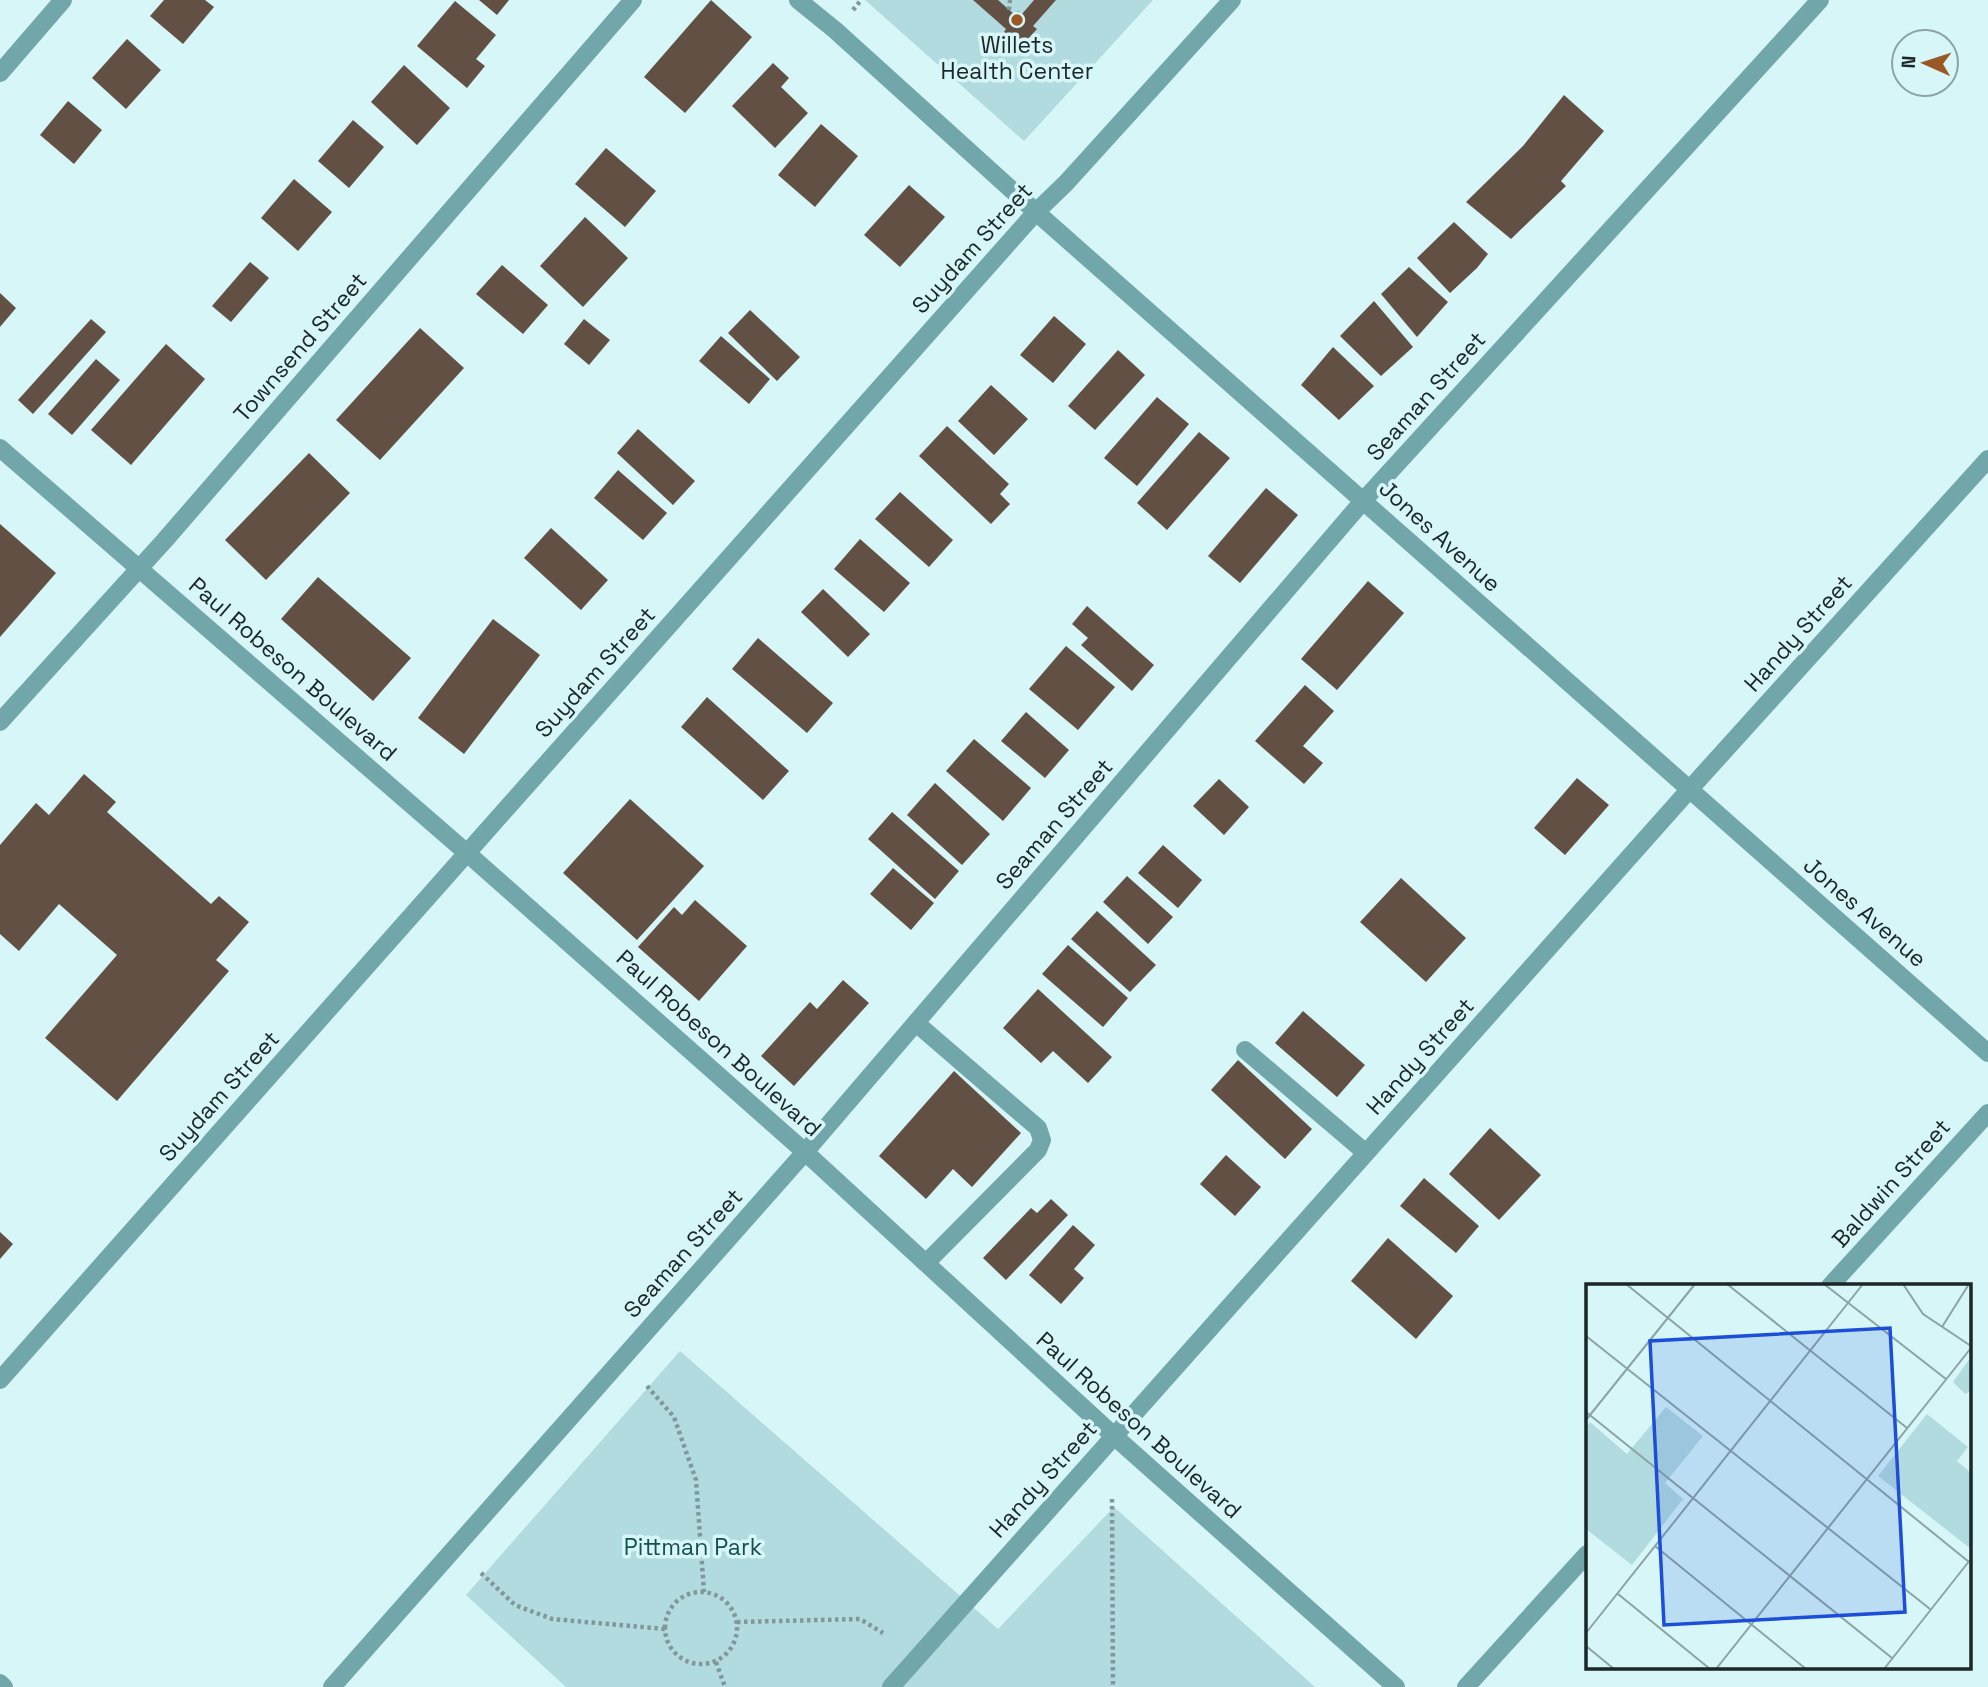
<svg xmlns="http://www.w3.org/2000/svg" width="1988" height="1687" font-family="'Space Grotesk',sans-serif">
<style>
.green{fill:#b2dbdf}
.building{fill:#635044}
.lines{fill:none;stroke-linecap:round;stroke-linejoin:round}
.path{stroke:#819799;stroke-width:4.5;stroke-dasharray:3.5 3.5;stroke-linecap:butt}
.service{stroke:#71a6ab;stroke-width:18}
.minor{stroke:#71a6ab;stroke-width:18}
.tertiary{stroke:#71a6ab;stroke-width:18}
.poi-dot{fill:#9a5825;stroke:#d7f6f8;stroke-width:2.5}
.labels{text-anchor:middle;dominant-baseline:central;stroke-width:7;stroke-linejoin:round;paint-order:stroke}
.poi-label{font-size:23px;fill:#1b2627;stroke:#d7f6f8}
.street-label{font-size:23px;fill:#1b2627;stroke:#d7f6f8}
.park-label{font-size:23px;fill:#154e53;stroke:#d7f6f8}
.inset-road{fill:none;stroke:#8ca3a4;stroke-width:2}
.view{fill:#1d4ed8;fill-opacity:0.15;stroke:#1d4ed8;stroke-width:3.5}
.inset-edge{fill:none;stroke:#1b2627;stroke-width:3.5}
</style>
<rect width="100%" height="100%" fill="#d7f6f8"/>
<path class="green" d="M865,0H1153L1024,141Z
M680,1351L998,1629L1114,1507L1315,1687H566L466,1595Z"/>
<path class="building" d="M164,0H205L214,7L183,44L150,16Z
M479,0H509L497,15Z
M711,0L752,37L685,113L644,77Z
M973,0H998L1015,15L1018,11L1022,14L1034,0H1056L1033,26L1037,29L1024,43L1019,39L1016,43L1004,32L1006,29Z
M455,1L496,35L476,59L485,66L467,88L417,46Z
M127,39L161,70L126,109L92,78Z
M773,63L789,78L781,87L808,113L775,148L732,106Z
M404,65L450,108L417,145L371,102Z
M1564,95L1604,131L1561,181L1566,186L1511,239L1466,202L1523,146Z
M68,101L102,130L74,164L40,135Z
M353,120L384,147L349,188L318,161Z
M821,124L858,156L815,207L778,175Z
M606,148L656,191L625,227L575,184Z
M294,179L332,212L298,251L261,218Z
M909,185L945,217L900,267L864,235Z
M585,217L628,258L583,307L540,266Z
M1454,222L1488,254L1477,268L1450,293L1417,258Z
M250,262L269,278L231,322L212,306Z
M502,265L548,305L523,334L476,294Z
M1409,267L1448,302L1417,337L1381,294Z
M0,293L16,308L0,327Z
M1374,301L1413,347L1381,376L1340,336Z
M750,310L800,357L777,381L728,333Z
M1054,316L1086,344L1053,383L1020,355Z
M91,319L106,332L33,414L18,400Z
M584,319L610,340L589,365L564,344Z
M420,328L464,368L380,460L336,420Z
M721,336L770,379L749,404L699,361Z
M166,344L205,379L131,465L91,430Z
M1333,347L1374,386L1339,420L1301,385Z
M1118,350L1145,375L1095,430L1068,406Z
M96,359L120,380L72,435L48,414Z
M991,385L1028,419L994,455L958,421Z
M1157,397L1189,424L1137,486L1104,458Z
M947,426L1009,484L1000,494L1010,504L991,524L919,456Z
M638,429L695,481L673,505L617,453Z
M1199,432L1230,458L1167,530L1137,503Z
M309,453L350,493L266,580L225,540Z
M618,470L667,513L643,540L594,498Z
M1266,488L1298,515L1240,583L1208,556Z
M900,492L953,540L929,567L875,519Z
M0,524L56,573L0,637Z
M551,528L608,580L581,610L524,558Z
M860,539L910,583L884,612L834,569Z
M318,577L411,658L373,701L281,619Z
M1368,581L1404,613L1337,690L1301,659Z
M823,589L870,634L848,657L801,612Z
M1087,606L1154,665L1132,691L1081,645L1088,638L1072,624Z
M493,619L540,655L464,754L418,718Z
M758,638L833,703L807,733L732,669Z
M1066,646L1115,687L1078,730L1029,689Z
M1305,685L1334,711L1303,746L1323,763L1304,784L1255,741Z
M707,697L789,771L763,800L681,727Z
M1026,712L1069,750L1045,778L1001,741Z
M974,739L1031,788L1003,821L946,771Z
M84,774L116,802L107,812L211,904L219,896L249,922L216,960L229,971L117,1101L45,1038L117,955L59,904L19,951L0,934V845L36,803L49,815Z
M1577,778L1609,805L1565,855L1534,828Z
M1219,779L1249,807L1224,835L1193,806Z
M935,783L990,834L962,865L907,815Z
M630,799L704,866L637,940L563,873Z
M892,812L959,871L935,899L868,839Z
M1163,845L1202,880L1178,908L1138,873Z
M893,868L934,903L911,930L870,894Z
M1127,876L1173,917L1148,944L1103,902Z
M1401,878L1466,938L1426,982L1360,922Z
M695,900L747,946L699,1001L638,947L674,907L682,915Z
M1097,911L1156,965L1130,992L1071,939Z
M1068,945L1128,998L1103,1027L1042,974Z
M843,980L869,1003L794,1086L761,1056L810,1002L817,1009Z
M1038,989L1112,1057L1088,1083L1053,1051L1041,1063L1003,1028Z
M1303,1011L1365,1065L1337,1097L1275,1043Z
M1238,1060L1312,1129L1285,1159L1211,1090Z
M954,1071L1021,1133L972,1187L953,1169L926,1199L879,1156Z
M1490,1128L1541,1175L1499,1220L1449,1174Z
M1226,1155L1261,1187L1235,1216L1200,1184Z
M1424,1178L1479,1226L1456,1253L1400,1206Z
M1051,1199L1068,1215L1006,1280L983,1258L1031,1208L1037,1213Z
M1073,1225L1095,1245L1074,1269L1084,1278L1061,1304L1029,1275Z
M0,1232L13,1244L0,1259Z
M1388,1238L1453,1296L1416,1339L1351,1281Z"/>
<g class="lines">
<path class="path" d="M853,10L861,0
M1009,10L1010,0
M647,1386L674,1417L696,1480L704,1592
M1112,1499L1113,1687
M481,1573L515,1605L552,1619L665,1629
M665 1628a36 36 0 1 1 72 0a36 36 0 1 1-72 0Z
M737,1622L860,1619L883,1633
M716,1662L725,1687"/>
<path class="service" d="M916,1023L1038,1128L1042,1140L1038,1150L926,1263
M1245,1050L1366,1153"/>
<path class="minor" d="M798,0L835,30L1036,212L1988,1053
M0,73L63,0
M0,722L165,540L633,0
M467,853L1036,212L1066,183L1232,0
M1830,1286L1988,1113
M0,1683L4,1687
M332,1687L805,1152L1363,501L1820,0
M891,1687L1689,790L1988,459
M1466,1687L1587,1554"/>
<path class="tertiary" d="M0,448L467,853L805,1152L1114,1436L1396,1687
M0,1380L467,853"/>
</g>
<circle class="poi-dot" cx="1017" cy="20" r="7"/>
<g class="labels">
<g class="poi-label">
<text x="1017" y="45">Willets<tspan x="1017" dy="26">Health Center</tspan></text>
</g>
<g class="street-label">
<text transform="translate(972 248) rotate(-48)">Suydam Street</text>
<text transform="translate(300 347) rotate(-49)">Townsend Street</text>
<text transform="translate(1426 396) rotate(-48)">Seaman Street</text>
<text transform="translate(1440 536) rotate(42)">Jones Avenue</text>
<text transform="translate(1798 633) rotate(-48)">Handy Street</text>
<text transform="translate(293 669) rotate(41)">Paul Robeson Boulevard</text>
<text transform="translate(595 672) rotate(-48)">Suydam Street</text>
<text transform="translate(1054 824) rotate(-49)">Seaman Street</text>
<text transform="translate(1865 912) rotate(41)">Jones Avenue</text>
<text transform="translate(719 1043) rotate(42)">Paul Robeson Boulevard</text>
<text transform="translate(1420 1056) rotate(-48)">Handy Street</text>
<text transform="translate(219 1096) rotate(-48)">Suydam Street</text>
<text transform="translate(1891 1183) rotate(-48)">Baldwin Street</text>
<text transform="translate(683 1253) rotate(-48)">Seaman Street</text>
<text transform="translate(1139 1425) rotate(42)">Paul Robeson Boulevard</text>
<text transform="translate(1043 1479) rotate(-48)">Handy Street</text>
</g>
<g class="park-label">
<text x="693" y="1547">Pittman Park</text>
</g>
</g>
<g transform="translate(1586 1284)">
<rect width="385" height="385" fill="#d7f6f8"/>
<path d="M385,73V107L379,110L367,98ZM80,123L117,152L79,199L97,215L46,281L0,245V144L4,138L41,170ZM341,130L382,163L371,177L385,189V265L292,192Z" fill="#b2dbdf"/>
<path class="inset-road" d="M40,0L383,278M141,0L321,144M238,0L360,95M317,0L337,30L385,62M356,43L383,0M0,52L344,325M0,128L306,374M0,136L109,0M69,262L220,385M32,310L124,385M0,349L277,0M0,362L28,385M130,385L385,64M298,385L384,276"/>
<path class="view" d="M304,44L319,328L78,341L64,57Z"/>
<rect width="385" height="385" class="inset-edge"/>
</g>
<g transform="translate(1925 63) rotate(273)"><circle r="33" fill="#d7f6f8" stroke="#8ca3a4" stroke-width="2"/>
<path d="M0-5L12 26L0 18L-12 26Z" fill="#9a5825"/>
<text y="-10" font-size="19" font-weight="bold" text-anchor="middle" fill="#1b2627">N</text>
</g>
</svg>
